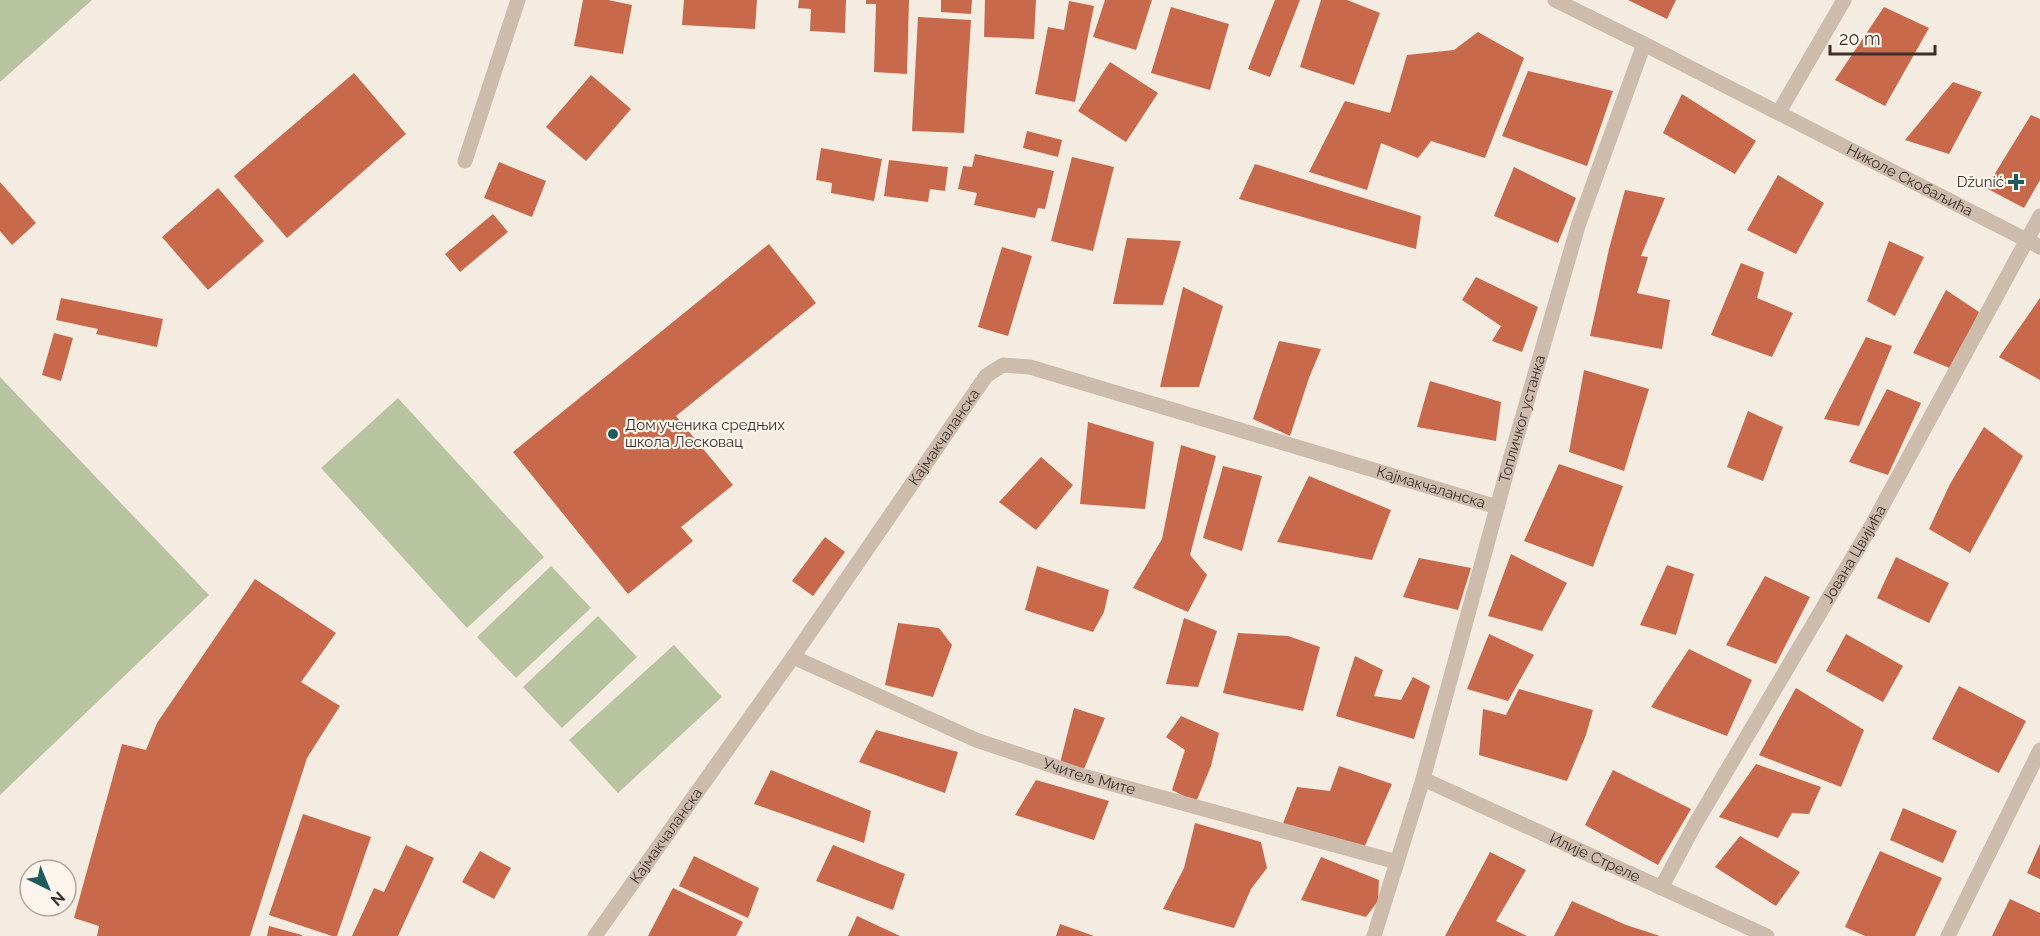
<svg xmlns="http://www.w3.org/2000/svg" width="2040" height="936" font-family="Raleway,sans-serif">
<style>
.green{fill:#b8c4a0}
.building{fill:#c8694b}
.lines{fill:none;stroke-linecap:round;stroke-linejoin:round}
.minor{stroke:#cdbbac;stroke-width:15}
.poi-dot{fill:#1f5a5e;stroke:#fbf5ee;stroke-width:2}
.labels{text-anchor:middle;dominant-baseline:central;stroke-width:4.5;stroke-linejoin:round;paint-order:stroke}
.street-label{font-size:15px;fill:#3b302b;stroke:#fbf5ee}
.poi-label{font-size:15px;fill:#3b302b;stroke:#fbf5ee;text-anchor:end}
</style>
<rect width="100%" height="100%" fill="#f4ebe1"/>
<path class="green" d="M0,0H92L0,82Z
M0,377L209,595L0,795Z
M398,398L544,557L467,628L321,468Z
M551,566L591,608L516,678L477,637Z
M598,616L637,657L562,728L523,687Z
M674,645L722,697L618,793L569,740Z"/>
<path class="building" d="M583,0H608L632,5L623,54L574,46Z
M684,0H757L755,29L682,25Z
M799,0H846L845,33L810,31L811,9L798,8Z
M866,0H909L907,74L874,72L876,4H866Z
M941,0H972L971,14L941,12Z
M985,0H1036L1034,39L984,37Z
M1105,0H1152L1136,50L1093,37Z
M1275,0H1300L1270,77L1248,69Z
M1321,0H1347L1380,13L1354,85L1300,67Z
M1628,0H1676L1667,19Z
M1069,1L1094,6L1075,102L1035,94L1048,27L1064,30Z
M1171,7L1229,24L1210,90L1151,73Z
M1884,7L1929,28L1885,106L1835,80Z
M918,17L971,20L964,133L912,131Z
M1478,32L1524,58L1485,158L1431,141L1418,158L1381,143L1367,190L1309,172L1345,101L1390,113L1407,55L1454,50Z
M1110,62L1158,93L1126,142L1078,111Z
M1528,71L1613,91L1587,166L1502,136Z
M354,73L406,134L287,238L234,176Z
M591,75L631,109L586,161L546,127Z
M1953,82L1982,92L1949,154L1905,140Z
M1682,94L1756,141L1735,174L1663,133Z
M2031,115L2040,119V180L2024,208L1986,188Z
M1027,131L1062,140L1058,157L1023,148Z
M821,148L882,159L874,201L831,193L832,183L816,180Z
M975,154L1054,171L1045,209L1038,208L1035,218L974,205L977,193L958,189L963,166L972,167Z
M1072,157L1114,167L1093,251L1051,241Z
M889,160L948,167L945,191L930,189L928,202L884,196Z
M499,162L546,181L532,217L484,198Z
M1255,164L1421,216L1416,249L1239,199Z
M1514,167L1576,198L1558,243L1494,216Z
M1778,175L1824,203L1796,254L1747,230Z
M0,182L36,223L12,245L0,231Z
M218,188L264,241L208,290L162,237Z
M1625,190L1665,198L1641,256L1648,257L1637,293L1670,300L1662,349L1590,336L1609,249Z
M493,214L508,232L460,272L445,254Z
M1127,238L1181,241L1163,305L1113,304Z
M1889,241L1924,257L1895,316L1867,301Z
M769,244L816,303L676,416L733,485L681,527L693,541L628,594L513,452Z
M1002,247L1032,256L1008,336L978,327Z
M1741,263L1764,272L1757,298L1793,313L1772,357L1711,335Z
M1476,277L1538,307L1522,352L1492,341L1501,326L1462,300Z
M1183,287L1223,306L1199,387H1160Z
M1946,290L1979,312L1952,369L1913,353Z
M61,298L163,319L157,347L96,334L98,329L56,320Z
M2040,298V380L1999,357Z
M54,333L73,338L61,381L42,375Z
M1866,337L1892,346L1859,426L1824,419Z
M1279,341L1321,349L1309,378L1290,436L1253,419Z
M1584,370L1649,389L1624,471L1569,452Z
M1430,381L1501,402L1496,441L1417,427Z
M1887,389L1921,403L1888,475L1849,462Z
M1748,411L1783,427L1763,481L1727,467Z
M1088,422L1154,442L1145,509L1080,504Z
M1984,427L2023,456L1970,553L1929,529L1950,484Z
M1181,445L1216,456L1190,555L1207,575L1188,612L1133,588L1162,539Z
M1041,457L1073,485L1036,530L999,502Z
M1559,464L1623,486L1593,567L1524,541Z
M1223,466L1262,476L1242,551L1203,538Z
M1309,476L1391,510L1372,560L1277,542Z
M825,537L845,552L813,596L792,581Z
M1511,554L1567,583L1542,631L1488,616Z
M1896,557L1949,583L1929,623L1877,598Z
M1419,558L1471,568L1458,610L1403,597Z
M1667,565L1694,574L1676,635L1640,625Z
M1037,566L1109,590L1104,612L1093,632L1025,610Z
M1765,576L1810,597L1776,664L1726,645Z
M255,579L336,633L301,682L340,706L307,758L250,936H97L99,926L74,918L122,744L146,750L157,723Z
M1184,618L1217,631L1198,687L1166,684Z
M898,623L939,628L952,645L933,697L885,685Z
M1238,633L1288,636L1320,647L1303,711L1223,693Z
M1489,634L1534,655L1508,701L1467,689Z
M1846,634L1903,666L1883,702L1826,671Z
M1689,649L1752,680L1727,736L1651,707Z
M1355,656L1383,670L1374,696L1401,700L1413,677L1430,686L1414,739L1336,716Z
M1959,686L2026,721L1999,773L1932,739Z
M1796,688L1864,730L1841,787L1759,755Z
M1519,689L1593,710L1586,735L1567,781L1479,755L1483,709L1506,715Z
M1074,708L1105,718L1084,769L1060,763Z
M1181,716L1219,733L1211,766L1196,802L1172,790L1185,750L1166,737Z
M876,730L958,752L945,793L859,762Z
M1756,764L1821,787L1809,814L1792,813L1778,838L1719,817Z
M1339,766L1392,784L1364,848L1282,826L1297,787L1330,791Z
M771,770L871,811L864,843L754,804Z
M1613,770L1691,809L1658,865L1585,825Z
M1036,780L1109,801L1094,840L1015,815Z
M1903,808L1957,831L1943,863L1890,840Z
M303,814L371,837L337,936H332L269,915Z
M1195,823L1261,842L1267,868L1251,889L1234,928L1163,909L1184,868Z
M1740,836L1800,872L1776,906L1715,867Z
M2040,844V879L2027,873Z
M406,845L434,858L398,936H352L374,888L384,892Z
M833,845L905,874L893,910L816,881Z
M480,851L511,868L494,899L462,882Z
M1880,851L1942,878L1915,936H1865L1845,927Z
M1490,852L1526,870L1496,921L1527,936H1445Z
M694,856L759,888L748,918L679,886Z
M1321,857L1379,880L1378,901L1366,917L1301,900Z
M673,888L743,922L736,936H648Z
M2010,899L2040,913V936H1992Z
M1572,901L1626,925L1660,936H1554Z
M857,916L900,936H848Z
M1060,924L1094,936H1056Z
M269,926L302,935V936H267Z"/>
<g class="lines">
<g class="minor">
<path id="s1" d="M1555,0L1644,44L2040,247"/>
<path d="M1779,112L1844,0"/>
<path d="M465,161L518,0"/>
<path id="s2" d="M793,657L976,740L1080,775L1397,862"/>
<path id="s3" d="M1423,779L1767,936"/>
<path id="s4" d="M1661,888L1694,826L1873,523L2040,216"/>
<path id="s5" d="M595,936L793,657L986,376L1003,365L1030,367L1497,507"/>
<path id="s6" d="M1374,936L1423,779L1510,460L1578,226L1644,44"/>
<path d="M1948,936L2040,750"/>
</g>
</g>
<g class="poi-dot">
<path d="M2013 173h6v6h6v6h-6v6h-6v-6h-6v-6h6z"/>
<circle cx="613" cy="434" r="6"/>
</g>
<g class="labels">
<g class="street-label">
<text stroke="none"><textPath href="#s1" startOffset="398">Николе Скобаљића</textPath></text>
<text stroke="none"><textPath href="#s6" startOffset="538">Топличког устанка</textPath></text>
<text stroke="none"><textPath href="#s5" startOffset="609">Кајмакчаланска</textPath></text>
<text stroke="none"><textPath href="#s5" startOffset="1149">Кајмакчаланска</textPath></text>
<text stroke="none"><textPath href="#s4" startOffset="386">Јована Цвијића</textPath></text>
<text stroke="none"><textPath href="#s2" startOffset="320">Учитељ Мите</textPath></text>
<text stroke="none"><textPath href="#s5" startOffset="123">Кајмакчаланска</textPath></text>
<text stroke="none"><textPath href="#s3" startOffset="189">Илије Стреле</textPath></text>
</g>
<g class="poi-label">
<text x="2004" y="182">Džunić</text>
<text x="625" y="425" text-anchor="start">Дом ученика средњих<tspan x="625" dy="17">школа Лесковац</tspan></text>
</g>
</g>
<g transform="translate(48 888) rotate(137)"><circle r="28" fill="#fbf5ee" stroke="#aea6a0" stroke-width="1.5"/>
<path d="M0-4.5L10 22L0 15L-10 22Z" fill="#1f5a5e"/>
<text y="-9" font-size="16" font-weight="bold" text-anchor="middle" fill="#3b302b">N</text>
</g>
<path d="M1830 45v9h105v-9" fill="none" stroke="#3b302b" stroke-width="3"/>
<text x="1839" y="45" font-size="18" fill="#3b302b" stroke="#fbf5ee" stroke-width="4.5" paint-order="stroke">20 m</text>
</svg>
